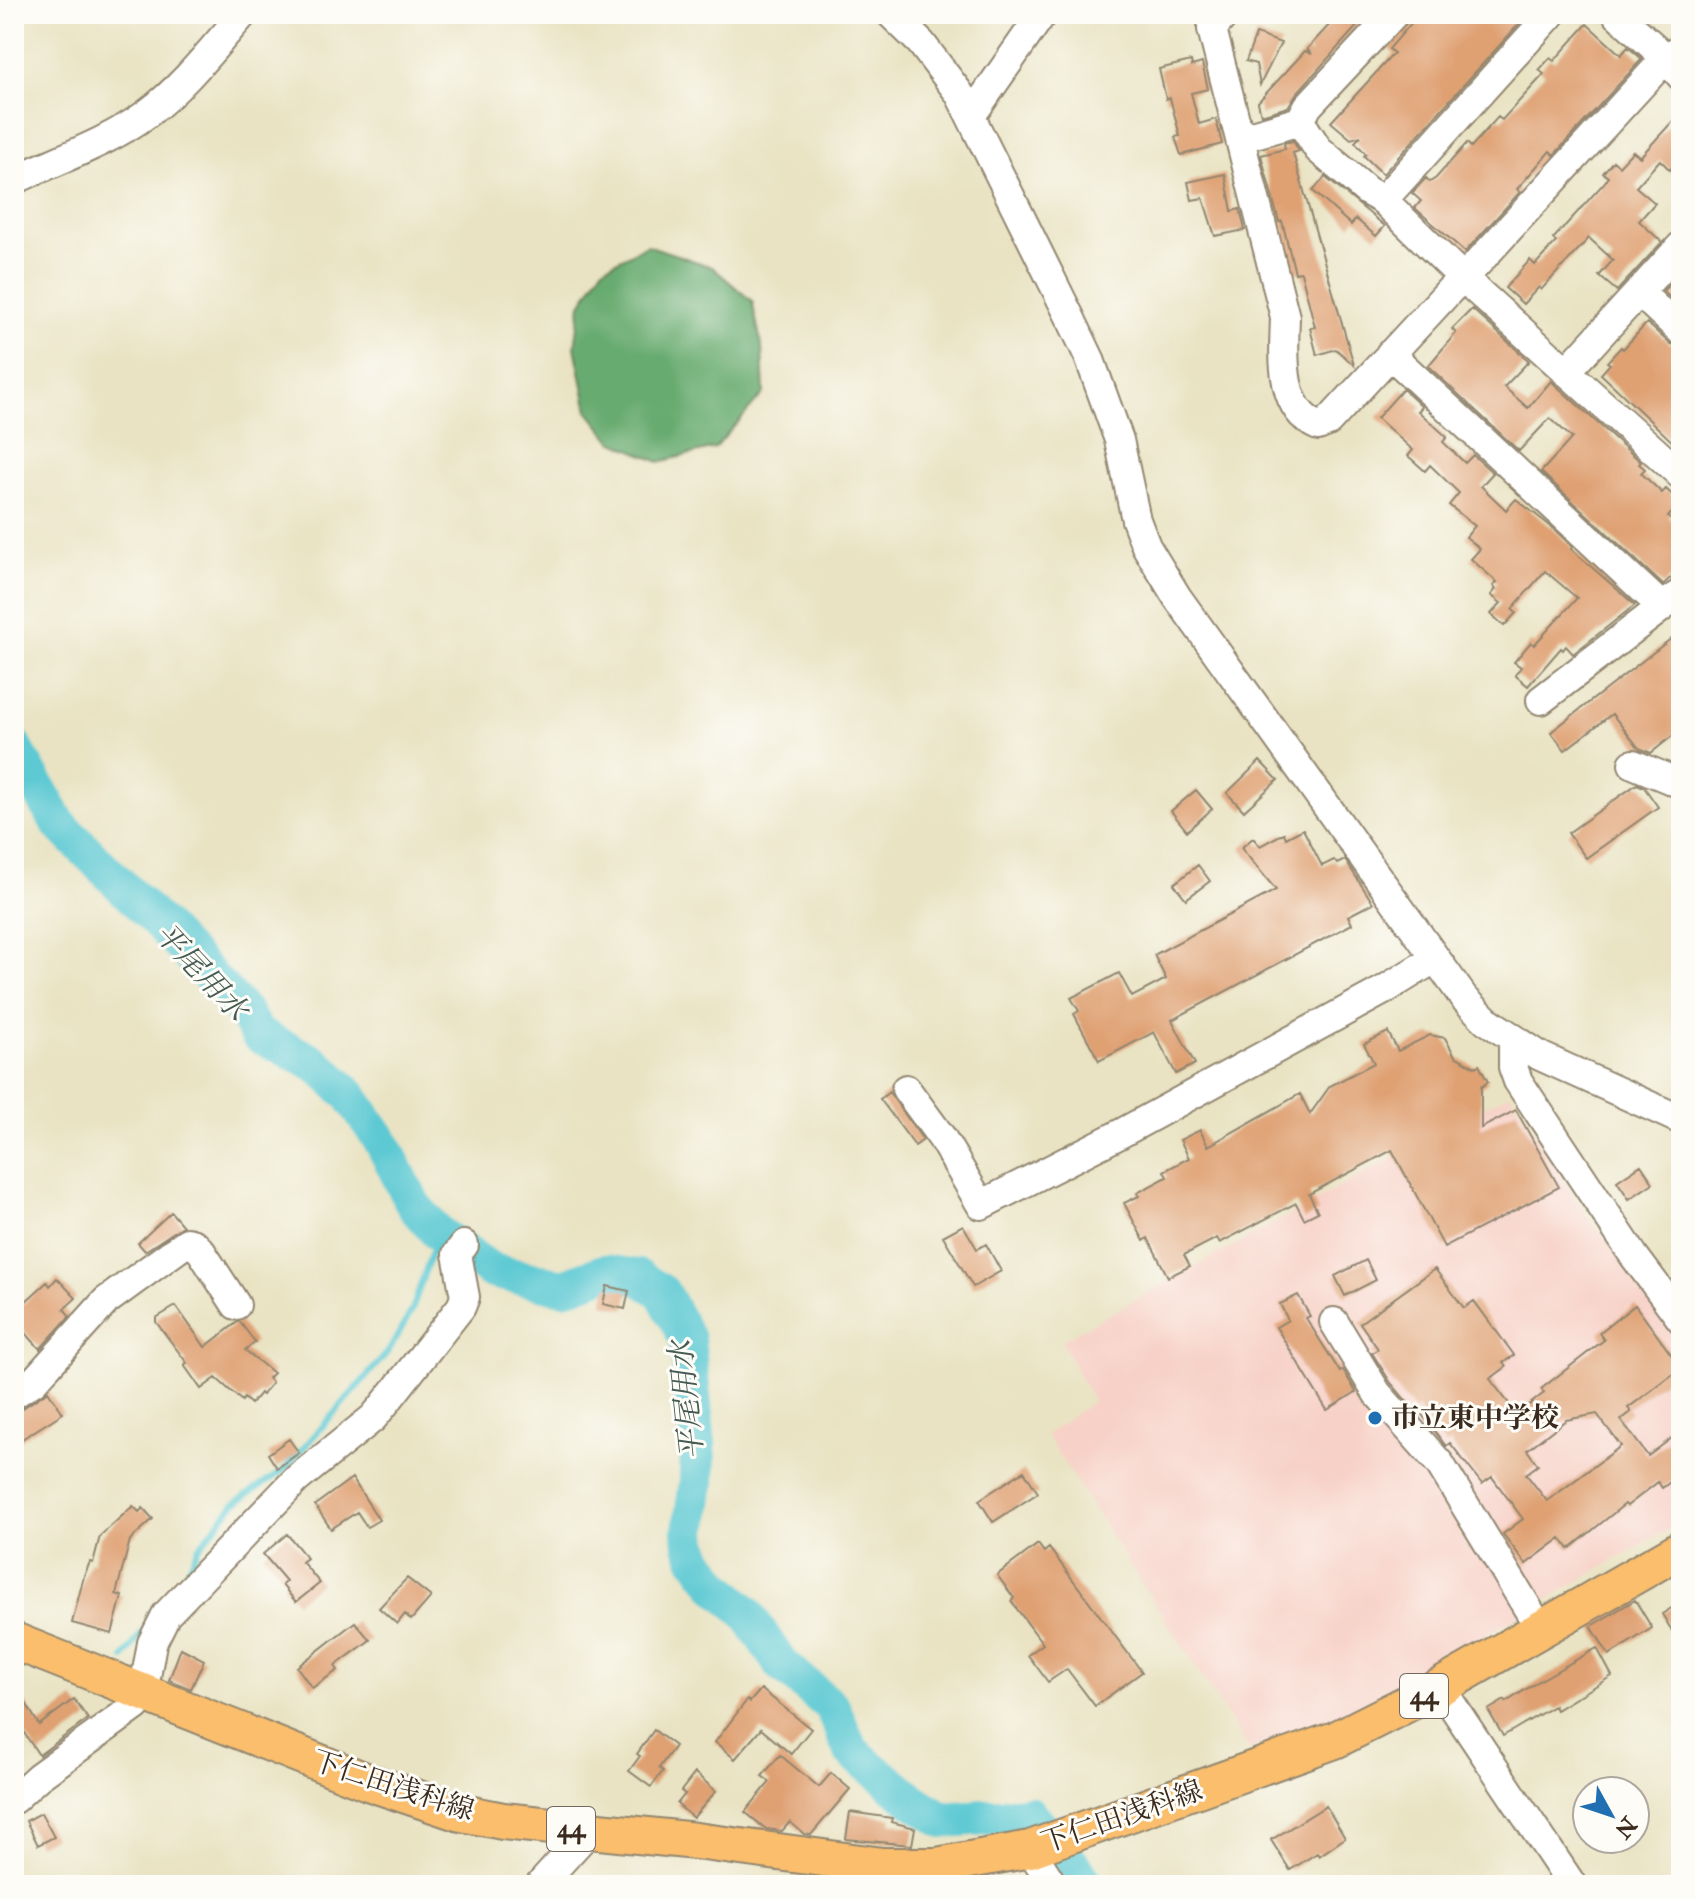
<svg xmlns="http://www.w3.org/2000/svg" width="1695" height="1899" font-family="'IM FELL Double Pica','Noto Serif JP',serif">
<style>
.built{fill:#f7d1c7}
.forest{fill:#68ab6f;stroke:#526a46;stroke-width:2}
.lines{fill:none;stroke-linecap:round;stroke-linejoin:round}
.stream{stroke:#5dc9d3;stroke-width:6}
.river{stroke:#5dc9d3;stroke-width:36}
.building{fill:#dfa072;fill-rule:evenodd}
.minor-casing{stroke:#928670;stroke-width:32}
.major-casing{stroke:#928670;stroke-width:40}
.minor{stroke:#fff;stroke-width:28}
.major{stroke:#fabe6d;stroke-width:36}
.poi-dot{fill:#1f6fb2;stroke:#fdfcf7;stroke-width:3}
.labels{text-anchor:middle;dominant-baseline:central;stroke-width:6;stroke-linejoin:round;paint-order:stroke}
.shield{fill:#fdfcf7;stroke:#75695f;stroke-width:2}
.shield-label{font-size:26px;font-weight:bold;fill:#3b2a1e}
.poi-label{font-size:28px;font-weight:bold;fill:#3b2a1e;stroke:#fdfcf7;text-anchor:start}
.street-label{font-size:28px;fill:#3b2a1e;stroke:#fdfcf7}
.water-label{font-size:30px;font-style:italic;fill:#455a54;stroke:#fdfcf7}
</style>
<rect width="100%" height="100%" fill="#fdfcf7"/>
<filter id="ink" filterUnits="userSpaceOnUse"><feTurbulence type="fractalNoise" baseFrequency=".0125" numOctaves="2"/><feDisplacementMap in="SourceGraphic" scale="16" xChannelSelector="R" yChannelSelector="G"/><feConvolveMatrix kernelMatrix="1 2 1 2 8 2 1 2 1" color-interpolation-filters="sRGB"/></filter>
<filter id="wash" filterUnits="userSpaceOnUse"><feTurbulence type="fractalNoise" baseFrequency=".006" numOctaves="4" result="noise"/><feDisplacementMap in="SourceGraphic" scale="32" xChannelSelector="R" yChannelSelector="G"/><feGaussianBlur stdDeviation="1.8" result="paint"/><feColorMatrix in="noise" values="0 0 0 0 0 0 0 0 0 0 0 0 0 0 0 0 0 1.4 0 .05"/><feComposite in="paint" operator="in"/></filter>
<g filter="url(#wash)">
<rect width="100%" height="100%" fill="#e9e3c3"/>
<path class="built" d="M1510,1093L1574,1197L1681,1342V1522L1357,1709L1249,1749L1046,1435L1093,1401L1061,1341Z"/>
<path class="forest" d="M647,245L712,267L752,301L762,347L764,393L715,448L659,462L612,441L588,411L575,347L581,304L603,268Z"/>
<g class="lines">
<path class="stream" d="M184,1579L198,1548L234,1504L284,1470L388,1352L412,1310L438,1233
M124,1658L147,1625"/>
<path class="river" d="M14,746L59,824L162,926L244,1012L258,1035L315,1063L350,1095L383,1144L414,1206L438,1233L492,1271L563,1287L604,1272L638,1277L662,1292L687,1339L698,1445L697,1482L690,1531L691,1545L697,1559L716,1585L746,1612L780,1663L832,1707L851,1751L912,1800L943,1820L1029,1814L1042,1828
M1064,1853L1087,1885"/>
</g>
<g id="blocks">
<path class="building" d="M1320,14H1368L1296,94L1288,107L1261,115L1258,102L1305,51L1312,54L1307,49L1331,23Z
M1419,14H1528L1383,174L1364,156L1366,154L1355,142L1361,136L1351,139L1331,122L1394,53L1389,49Z
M1587,24L1621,55L1628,47L1642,59L1554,155L1550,151L1517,189L1520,192L1465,252L1415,208L1421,201L1412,193L1426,178L1430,182L1436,178L1467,143L1471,147L1498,117L1502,120L1544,74L1539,70L1550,58L1554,61Z
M1256,34L1281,43L1260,85L1256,64L1246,61Z
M1191,61L1192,66L1202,63L1208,89L1191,93L1199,124L1216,119L1222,144L1181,155L1175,137L1180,136L1170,98L1166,99L1159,69Z
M1681,112V158L1670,170L1660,160L1636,187L1655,203L1639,221L1662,242L1617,291L1599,276L1613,260L1589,238L1541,290L1539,287L1523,304L1505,288L1530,260L1535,265L1556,242L1553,239L1605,182L1608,177L1603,173L1613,161L1619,166L1633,151L1640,157Z
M1293,141L1299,151L1293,153L1354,365L1336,349L1317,355L1310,328L1315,327L1301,272L1295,273L1282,221L1279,222L1261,155L1285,149L1284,143Z
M1225,174L1232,211L1240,209L1245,230L1215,236L1203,198L1192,200L1188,182Z
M1325,177L1385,226L1376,236L1356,219L1351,225L1313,191Z
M1673,280L1681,285V308L1663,291Z
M1472,309L1529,361L1504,387L1528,408L1551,381L1641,462L1639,464L1645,469L1641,473L1662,493L1666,489L1681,503L1668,517L1681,528L1672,540L1681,547V573L1678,576L1669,579L1663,585L1541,472L1572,438L1550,418L1519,451L1428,366L1456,333L1452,329Z
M1647,323L1669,343L1681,348V450L1601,374L1610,364L1607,362L1621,347L1623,349Z
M1403,389L1422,407L1418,411L1447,437L1443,442L1465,463L1473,455L1493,473L1481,486L1506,510L1516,499L1549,525L1573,547L1571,549L1635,605L1573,654L1566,646L1563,650L1561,648L1528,686L1515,675L1521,667L1514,662L1531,642L1534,645L1577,598L1545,571L1512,609L1516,613L1504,626L1491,614L1501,603L1491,595L1496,589L1493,586L1497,582L1471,559L1480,549L1466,537L1475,526L1449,505L1459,493L1430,465L1425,471L1408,456L1413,450L1377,418Z
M1681,631V729L1651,753L1639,748L1612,714L1565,750L1551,732Z
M1260,761L1278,780L1244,811L1227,793Z
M1637,784L1644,787L1658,807L1586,858L1568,833Z
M1196,790L1212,809L1187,831L1171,811Z
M1303,829L1322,866L1334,860L1337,864L1345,860L1373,903L1348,916L1352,924L1172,1020L1195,1064L1176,1074L1154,1032L1099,1061L1074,1014L1079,1011L1071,998L1119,973L1132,997L1166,979L1154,955L1276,890L1241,848L1253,838L1260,846L1284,833L1286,838Z
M1198,865L1210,881L1186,899L1174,884Z
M1388,1032L1398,1051L1430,1035L1445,1038L1455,1056L1475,1067L1479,1065L1488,1082L1481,1087V1128L1516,1110L1559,1187L1444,1247L1392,1150L1309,1194L1318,1212L1304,1219L1296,1203L1220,1243L1217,1238L1184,1255L1190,1266L1168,1277L1148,1238L1144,1241L1124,1203L1139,1196L1137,1193L1167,1177L1164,1171L1189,1158L1180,1140L1200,1130L1208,1146L1300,1094L1310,1114L1330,1086L1374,1063L1364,1044Z
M889,1092L923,1140L915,1146L880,1099Z
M1641,1165L1653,1183L1629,1199L1617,1181Z
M171,1212L183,1226L145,1251L138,1243Z
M963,1225L977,1249L986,1244L1001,1271L973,1287L943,1236Z
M1366,1260L1376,1280L1345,1296L1335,1276Z
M1435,1269L1464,1308L1474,1301L1514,1355L1503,1363L1506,1367L1490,1379L1517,1414L1544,1393L1541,1389L1604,1340L1599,1333L1635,1305L1681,1368L1628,1408L1631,1412L1621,1420L1648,1456L1681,1431V1474L1662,1488L1658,1482L1627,1506L1625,1504L1569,1549L1561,1538L1526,1564L1503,1534L1523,1519L1492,1477L1482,1484L1450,1443L1446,1446L1417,1408L1414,1410L1391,1383L1372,1353L1378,1349L1360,1323ZM1597,1414L1621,1446L1547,1501L1526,1474L1538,1465L1527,1450L1566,1420Z
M57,1278L76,1298L64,1309L70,1316L40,1349L14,1320V1312L47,1282L50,1286Z
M607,1286L629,1291L625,1309L603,1304Z
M1298,1295L1310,1316L1306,1318L1340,1372L1343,1370L1356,1392L1327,1410L1276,1327L1288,1320L1280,1304Z
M176,1306L205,1347L239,1321L255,1342L245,1350L273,1373L268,1378L272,1383L262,1395L260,1393L251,1404L244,1398L242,1401L216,1378L201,1389L184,1365L187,1363L156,1322V1318Z
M48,1391L63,1413L14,1444V1411L23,1408Z
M289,1439L299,1453L277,1468L268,1454Z
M1024,1471L1038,1493L993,1522L979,1500Z
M352,1478L379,1520L367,1527L357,1512L331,1529L315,1505Z
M133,1506L139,1512L143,1508L153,1519L130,1540L116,1594L122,1596L112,1634L72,1623L84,1576L90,1562L93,1563L100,1536Z
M287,1534L307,1558L302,1562L320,1583L296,1602L282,1585L286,1581L263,1554Z
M1038,1544L1044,1552L1049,1548L1142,1672L1095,1706L1067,1669L1048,1682L1028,1655L1043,1644L1011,1601L1014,1598L997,1575Z
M407,1578L431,1597L411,1620L405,1614L397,1624L379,1608Z
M1635,1600L1652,1628L1609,1655L1591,1626Z
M1681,1602V1646L1662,1614Z
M355,1622L370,1640L335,1666L338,1670L312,1688L297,1667Z
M181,1648L204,1660L191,1689L169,1680Z
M1597,1648L1612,1676L1556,1710L1554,1706L1503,1736L1488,1710L1505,1700L1506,1702L1539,1681Z
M14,1683L39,1725L74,1699L88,1719L39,1755L22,1730L14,1734Z
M761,1689L811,1729L791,1754L761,1729L735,1759L715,1742L747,1700L750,1702Z
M654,1730L675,1746L659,1768L663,1771L651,1787L629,1771L640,1756L637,1754Z
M780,1755L819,1787L831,1773L850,1789L811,1835L804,1834L790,1822L782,1831L766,1829L745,1812L770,1782L762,1776Z
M695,1773L716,1791L693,1818L677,1804L685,1794L681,1791Z
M1326,1806L1345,1838L1319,1856L1317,1853L1290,1870L1271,1840Z
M850,1812L892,1818L891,1822L915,1828L912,1845L846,1839Z
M41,1813L54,1837L38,1845L26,1821Z"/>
</g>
</g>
<g filter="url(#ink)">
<use href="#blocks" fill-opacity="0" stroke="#928670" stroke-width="2"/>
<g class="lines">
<defs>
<path id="minor" d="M891,14L921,43L959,93L1070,317L1089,357L1119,440L1136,520L1146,546L1177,597L1464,998L1486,1020L1540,1056L1681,1120
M1225,14L1212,29L1285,317C1284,353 1278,408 1318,426L1328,422L1450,290L1474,267L1666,58L1681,48
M1617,14L1666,58L1681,76
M971,116L1042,14
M1300,121L1318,149L1367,191L1383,200L1463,278L1681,475
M1241,138L1300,121L1308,106L1394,14
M14,180C59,159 108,143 148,113C185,85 213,48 243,14
M1383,200L1551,14
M1640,293L1681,331
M1390,354L1662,607L1681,593
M1566,372L1681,246
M1541,700L1662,607
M1633,764L1681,784
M1513,1041V1067L1518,1081L1634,1256L1681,1319
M906,1089L942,1138L981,1205L1118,1135L1384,990L1434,959
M1334,1322L1377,1393L1440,1464L1541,1630
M14,1394L34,1381L106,1301L187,1242L194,1244L201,1251L236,1305
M1440,1687L1572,1885
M14,1799L38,1777L136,1706L143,1694L152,1643L166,1615L297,1479L373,1418L383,1406L461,1307L465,1297L457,1254L464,1245
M1030,1849L1053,1885
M540,1885L589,1831"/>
<path id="major" d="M14,1641L368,1782L457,1812L503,1821L696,1841L883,1866H937L1030,1849L1335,1740L1440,1687L1681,1549"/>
</defs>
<use href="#minor" class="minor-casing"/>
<use href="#major" class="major-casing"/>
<use href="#minor" class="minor"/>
<use href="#major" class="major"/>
</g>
</g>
<circle class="poi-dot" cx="1375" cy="1418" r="8"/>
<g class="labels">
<g class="shield">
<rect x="1400" y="1674" width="48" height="44" rx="6"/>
<rect x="547" y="1807" width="48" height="44" rx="6"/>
</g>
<g class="shield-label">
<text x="1424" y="1696">44</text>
<text x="571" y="1829">44</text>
</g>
<g class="poi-label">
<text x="1391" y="1418">市立東中学校</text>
</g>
<g class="street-label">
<text transform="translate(393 1786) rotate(18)">下仁田浅科線</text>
<text transform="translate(1122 1817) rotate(-19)">下仁田浅科線</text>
</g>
<g class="water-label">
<text transform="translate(201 972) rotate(47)">平尾用水</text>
<text transform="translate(687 1400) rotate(-96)">平尾用水</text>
</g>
</g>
<rect width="1695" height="1899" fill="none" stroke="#fdfcf7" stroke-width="48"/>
<g transform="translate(1611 1815) rotate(130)"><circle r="38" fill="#fdfcf7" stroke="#afa8a0" stroke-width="2"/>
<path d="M0-6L14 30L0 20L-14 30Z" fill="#1f6fb2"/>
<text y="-12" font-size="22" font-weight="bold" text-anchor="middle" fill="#3b2a1e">N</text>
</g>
</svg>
